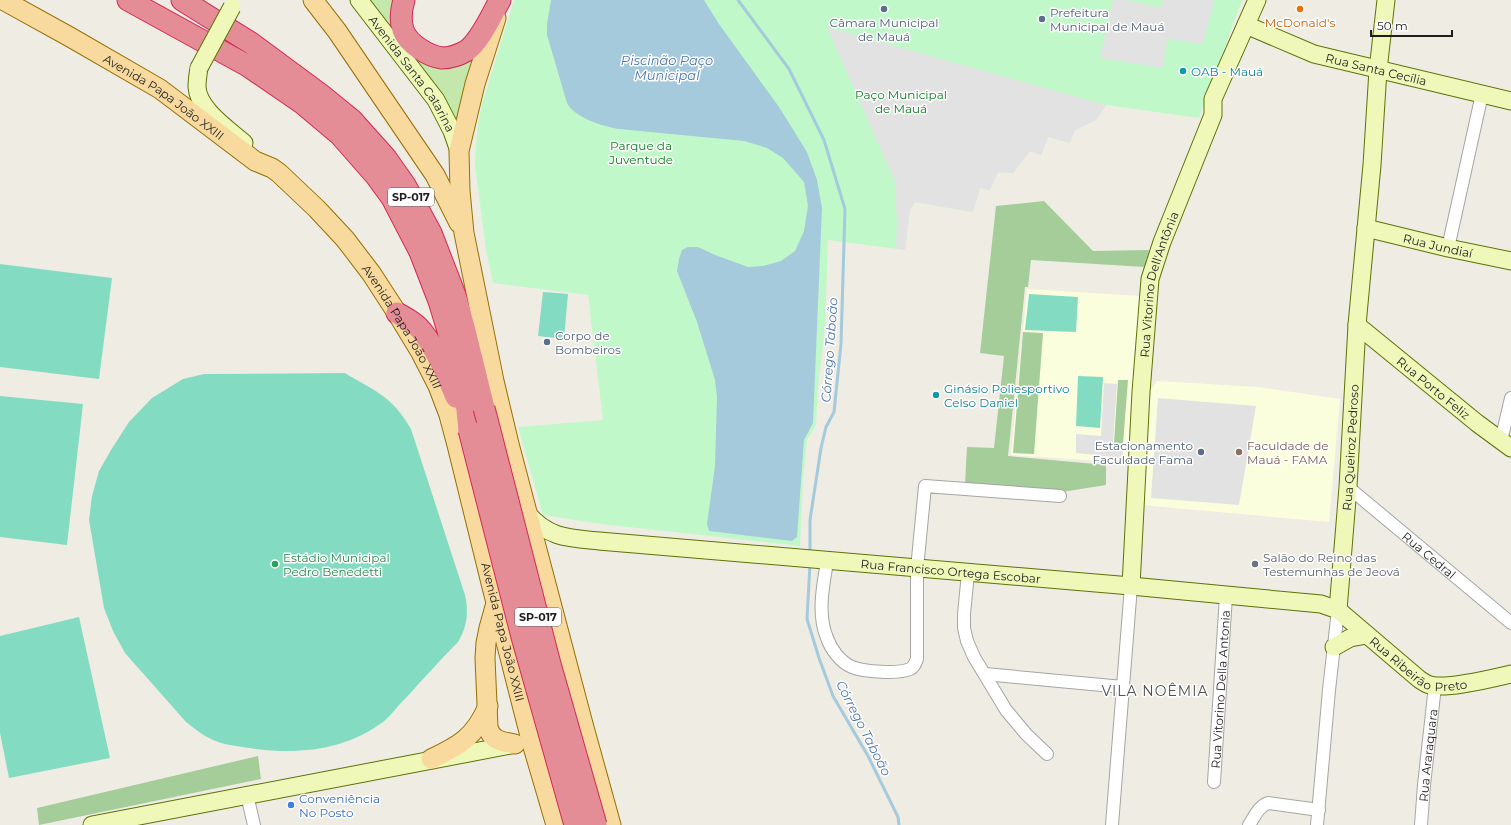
<svg xmlns="http://www.w3.org/2000/svg" width="1511" height="825" font-family="Montserrat,sans-serif">
<style>
.education{fill:#fbfedd}
.grass{fill:#c4e8ab}
.forest{fill:#a4cd99}
.park{fill:#c1f8ca}
.pitch{fill:#83dcc1}
.parking{fill:#e2e2e2}
.water{fill:#a5cadb}
.lines{fill:none;stroke-linecap:round;stroke-linejoin:round}
.stream{stroke:#a5cadb;stroke-width:3}
.street-casing{stroke:#a5a5a5;stroke-width:14}
.secondary-casing{stroke:#5e7207;stroke-width:19}
.primary-casing{stroke:#947004;stroke-width:21}
.highway-casing{stroke:#d52855;stroke-width:23}
.street{stroke:#fff;stroke-width:12}
.secondary{stroke:#eff8b9;stroke-width:17}
.primary{stroke:#f9da9e;stroke-width:19}
.highway{stroke:#e48d96;stroke-width:21}
.secondary-bridge-casing{stroke:#5e7207;stroke-width:19;stroke-linecap:butt}
.highway-bridge-casing{stroke:#d52855;stroke-width:23;stroke-linecap:butt}
.secondary-bridge{stroke:#eff8b9;stroke-width:17}
.highway-bridge{stroke:#e48d96;stroke-width:21}
.service-dot{fill:#5c6f8a;stroke:#fff;stroke-width:1.5}
.food-dot{fill:#e8710a;stroke:#fff;stroke-width:1.5}
.culture-dot{fill:#0f9aa8;stroke:#fff;stroke-width:1.5}
.education-dot{fill:#8d6e63;stroke:#fff;stroke-width:1.5}
.leisure-dot{fill:#2e9e5b;stroke:#fff;stroke-width:1.5}
.worship-dot{fill:#6b7280;stroke:#fff;stroke-width:1.5}
.shop-dot{fill:#3f7fe0;stroke:#fff;stroke-width:1.5}
.labels{text-anchor:middle;dominant-baseline:central;stroke-width:3;stroke-linejoin:round;paint-order:stroke}
.shield{fill:#fff;stroke:#626262;stroke-width:1}
.shield-label{font-size:11px;font-weight:bold;fill:#1e1e1e}
.service-label{font-size:12px;fill:#4e5e75;stroke:#fff;text-anchor:start}
.food-label{font-size:12px;fill:#c56008;stroke:#fff}
.street-label{font-size:12px;fill:#1e1e1e;stroke:#fff}
.culture-label{font-size:12px;fill:#0d838f;stroke:#fff;text-anchor:start}
.park-label{font-size:12px;fill:#0e7920;stroke:#fff}
.education-label{font-size:12px;fill:#785e54;stroke:#fff;text-anchor:start}
.leisure-label{font-size:12px;fill:#27864d;stroke:#fff;text-anchor:start}
.worship-label{font-size:12px;fill:#5b616d;stroke:#fff;text-anchor:start}
.shop-label{font-size:12px;fill:#366cbe;stroke:#fff;text-anchor:start}
.water-label{font-size:13px;font-style:italic;fill:#4c74ab;stroke:#fff}
.quarter-label{font-size:14px;letter-spacing:1px;fill:#515151;stroke:#fff}
</style>
<rect width="100%" height="100%" fill="#efece4"/>
<path class="education" d="M1027,289L1140,296L1127,463L1011,455Z
M1157,381L1258,387L1340,399L1329,522L1141,505L1146,397Z"/>
<path class="grass" d="M371,0H398L401,36L471,56L475,60L465,84L459,122L417,61L404,47L394,30Z"/>
<path class="forest" d="M1044,201L1093,251L1149,250L1145,267L1031,260L1028,287H1025L1008,456L1106,465V485L1062,492L965,484L967,447L994,448L1004,356L980,353L996,206Z
M1023,332L1043,333L1034,454L1013,453Z
M1118,380H1128L1123,444L1114,443Z
M258,756L261,779L39,825L37,808Z"/>
<path class="park" d="M514,0H1242L1199,118L1106,105L1096,120L1075,130L1070,143L1048,137L1041,155L1030,151L1013,173L998,172L990,190L980,188L973,212L915,202L910,209L905,250L828,240L825,327L818,388L816,425L807,440L803,479L800,546L601,524L543,515L518,427L603,420L588,295L493,283L486,250L475,165L477,131L482,104Z"/>
<path class="pitch" d="M0,264L112,278L99,379L0,367Z
M543,292L568,294L564,339L538,336Z
M1029,294L1078,297L1076,332L1025,330Z
M345,373C376,392 391,395 411,429L465,595C469,612 467,627 458,642C440,660 423,679 406,698C398,705 391,716 383,722C344,751 296,755 249,748C236,746 223,745 211,739C202,735 194,728 186,722L125,653L113,631L104,608L89,520L92,496L99,471L111,450L129,422L152,398L183,379L204,374Z
M1078,376L1103,377L1100,428L1076,426Z
M0,396L83,404L67,545L0,537Z
M79,617L110,758L9,778L0,733V636Z"/>
<path class="parking" d="M1113,0H1126L1161,8L1163,0H1214L1203,44L1167,39L1163,68L1100,58Z
M827,27L1106,105L1096,120L1075,130L1070,143L1048,137L1041,155L1030,151L1013,173L998,172L990,190L980,188L973,212L915,202L910,209L905,250L896,248L897,222L895,181Z
M1104,383L1117,384L1113,445L1123,446V458L1076,453V434L1101,436Z
M1158,398L1256,406L1239,505L1151,498Z"/>
<path class="water" d="M551,0H704L719,24L779,107L807,152L817,180L822,208L813,423L804,440L797,537L792,541L709,531L707,524L715,466L717,397L715,380L697,322L677,271L679,259L682,250L688,247H698L715,255L748,267L763,266L781,261L795,251L804,231L808,206L804,182L783,158L767,148L744,141L619,129C602,126 575,118 567,103L547,35V24Z"/>
<g class="lines">
<path class="stream" d="M738,0L789,69L824,140L845,209L841,344L834,412L826,427L821,448L810,520V554
M810,564L807,619L819,658L833,696L868,756L898,817L899,825"/>
<defs>
<g id="street">
<path d="M1448,248L1482,94"/>
<path d="M1501,441L1511,398"/>
<path id="s1" d="M1348,487L1511,623"/>
<path d="M827,562C823,586 817,614 827,638C831,649 840,662 852,667C864,672 899,674 910,669C914,667 915,664 917,659V569L925,486L1060,496"/>
<path d="M968,573L964,614V628L967,641L974,657L1006,710L1026,734L1047,754"/>
<path d="M985,674L1123,687"/>
<path id="s2" d="M1214,782L1226,596"/>
<path d="M247,795L254,825"/>
<path d="M1112,825L1131,586"/>
<path d="M1249,825C1255,816 1258,807 1268,803L1319,810"/>
<path d="M1317,825L1329,690L1338,610"/>
<path id="s3" d="M1421,825L1424,785L1435,686"/>
</g>
<g id="secondary">
<path id="s4" d="M359,0L436,100L452,131L459,151"/>
<path id="s5" d="M1246,25L1314,54L1511,101"/>
<path d="M199,68C198,74 197,81 197,87C198,109 228,129 244,143"/>
<path id="s6" d="M1366,228L1448,248L1511,261"/>
<path id="s7" d="M1357,325L1477,423L1511,448"/>
<path id="s8" d="M527,513C548,538 568,538 599,541L1131,586L1321,604L1338,610L1419,679C1422,681 1425,683 1427,684C1443,691 1493,678 1511,674"/>
<path id="s9" d="M1131,586L1141,392L1150,279L1162,242L1213,115V99L1257,0"/>
<path id="s10" d="M1338,610L1348,487L1357,325L1372,165L1378,70L1386,0"/>
<path d="M1334,647L1350,638L1367,635"/>
<path d="M92,825L516,744"/>
</g>
<g id="primary">
<path id="s11" d="M3,0L70,37L160,89L255,161L272,168L279,173L317,209L345,239L371,273L397,313L420,351L438,386L449,415L457,445L492,587L531,740L556,825"/>
<path d="M313,0L337,31L435,175L459,223"/>
<path d="M496,18L475,84L459,151L460,191L464,233L494,381L509,444L583,724L611,825"/>
<path d="M496,603L489,628L486,643L485,658L488,727C491,741 503,742 515,744"/>
<path d="M431,759C459,746 475,737 488,706"/>
</g>
<path id="highway" d="M128,0L248,66L302,103L340,135L376,176L392,198L420,252L439,301L459,367L466,400L469,430
M182,0L251,43L320,94L352,120L386,158L405,185L431,233L455,295L464,327L484,408
M404,0C401,10 400,20 403,30C408,44 428,56 442,58C450,58 459,55 466,51C480,42 492,14 500,0
M397,313C404,317 412,321 418,327C433,342 448,377 456,397"/>
</defs>
<use href="#street" class="street-casing"/>
<use href="#secondary" class="secondary-casing"/>
<use href="#primary" class="primary-casing"/>
<use href="#highway" class="highway-casing"/>
<use href="#street" class="street"/>
<use href="#secondary" class="secondary"/>
<use href="#primary" class="primary"/>
<use href="#highway" class="highway"/>
<defs>
<path id="secondary-bridge" d="M199,68L232,7"/>
<path id="highway-bridge" d="M484,408L550,664L596,825
M469,430L522,637L575,825"/>
</defs>
<use href="#secondary-bridge" class="secondary-bridge-casing"/>
<use href="#highway-bridge" class="highway-bridge-casing"/>
<use href="#secondary-bridge" class="secondary-bridge"/>
<use href="#highway-bridge" class="highway-bridge"/>
</g>
<g class="service-dot">
<circle cx="884" cy="9" r="4"/>
<circle cx="1042" cy="19" r="4"/>
<circle cx="547" cy="342" r="4"/>
<circle cx="1201" cy="452" r="4"/>
</g>
<circle class="food-dot" cx="1300" cy="9" r="4"/>
<g class="culture-dot">
<circle cx="1183" cy="71" r="4"/>
<circle cx="936" cy="395" r="4"/>
</g>
<circle class="education-dot" cx="1239" cy="452" r="4"/>
<circle class="leisure-dot" cx="275" cy="564" r="4"/>
<circle class="worship-dot" cx="1255" cy="564" r="4"/>
<circle class="shop-dot" cx="291" cy="805" r="4"/>
<g class="labels">
<g class="shield">
<rect x="388" y="188" width="46" height="18" rx="3"/>
<rect x="515" y="608" width="46" height="18" rx="3"/>
</g>
<g class="shield-label">
<text x="411" y="197">SP-017</text>
<text x="538" y="617">SP-017</text>
</g>
<g class="service-label">
<text x="1050" y="12">Prefeitura<tspan x="1050" dy="14">Municipal de Mauá</tspan></text>
<text x="884" y="22" text-anchor="middle">Câmara Municipal<tspan x="884" dy="14">de Mauá</tspan></text>
<text x="555" y="335">Corpo de<tspan x="555" dy="14">Bombeiros</tspan></text>
<text x="1193" y="445" text-anchor="end">Estacionamento<tspan x="1193" dy="14">Faculdade Fama</tspan></text>
</g>
<g class="food-label">
<text x="1300" y="22">McDonald's</text>
</g>
<g class="street-label">
<text stroke="none"><textPath href="#s5" startOffset="138">Rua Santa Cecília</textPath></text>
<text stroke="none"><textPath href="#s4" startOffset="91">Avenida Santa Catarina</textPath></text>
<text stroke="none"><textPath href="#s11" startOffset="188">Avenida Papa João XXIII</textPath></text>
<text stroke="none"><textPath href="#s6" startOffset="74">Rua Jundiaí</textPath></text>
<text stroke="none"><textPath href="#s9" startOffset="304">Rua Vitorino Dell'Antônia</textPath></text>
<text stroke="none"><textPath href="#s11" startOffset="525">Avenida Papa João XXIII</textPath></text>
<text stroke="none"><textPath href="#s7" startOffset="99">Rua Porto Feliz</textPath></text>
<text stroke="none"><textPath href="#s10" startOffset="163">Rua Queiroz Pedroso</textPath></text>
<text stroke="none"><textPath href="#s1" startOffset="106">Rua Cedral</textPath></text>
<text stroke="none"><textPath href="#s8" startOffset="433">Rua Francisco Ortega Escobar</textPath></text>
<text stroke="none"><textPath href="#s11" startOffset="849">Avenida Papa João XXIII</textPath></text>
<text stroke="none"><textPath href="#s8" startOffset="923">Rua Ribeirão Preto</textPath></text>
<text stroke="none"><textPath href="#s2" startOffset="93">Rua Vitorino Della Antonia</textPath></text>
<text stroke="none"><textPath href="#s3" startOffset="70">Rua Araraquara</textPath></text>
</g>
<g class="culture-label">
<text x="1191" y="71">OAB - Mauá</text>
<text x="944" y="388">Ginásio Poliesportivo<tspan x="944" dy="14">Celso Daniel</tspan></text>
</g>
<g class="park-label">
<text x="901" y="94">Paço Municipal<tspan x="901" dy="14">de Mauá</tspan></text>
<text x="641" y="145">Parque da<tspan x="641" dy="14">Juventude</tspan></text>
</g>
<g class="education-label">
<text x="1247" y="445">Faculdade de<tspan x="1247" dy="14">Mauá - FAMA</tspan></text>
</g>
<g class="leisure-label">
<text x="283" y="557">Estádio Municipal<tspan x="283" dy="14">Pedro Benedetti</tspan></text>
</g>
<g class="worship-label">
<text x="1263" y="557">Salão do Reino das<tspan x="1263" dy="14">Testemunhas de Jeová</tspan></text>
</g>
<g class="shop-label">
<text x="299" y="798">Conveniência<tspan x="299" dy="14">No Posto</tspan></text>
</g>
<g class="water-label">
<text x="667" y="60">Piscinão Paço<tspan x="667" dy="15">Municipal</tspan></text>
<text transform="translate(829 350) rotate(-86)">Córrego Taboão</text>
<text transform="translate(864 728) rotate(63)">Córrego Taboão</text>
</g>
<g class="quarter-label">
<text x="1155" y="691">VILA NOÊMIA</text>
</g>
</g>
<path d="M1371 30v6h81v-6" fill="none" stroke="#1e1e1e" stroke-width="2"/>
<text x="1377" y="30" font-size="12" fill="#1e1e1e" stroke="#ffffff" stroke-width="3" paint-order="stroke">50 m</text>
</svg>
